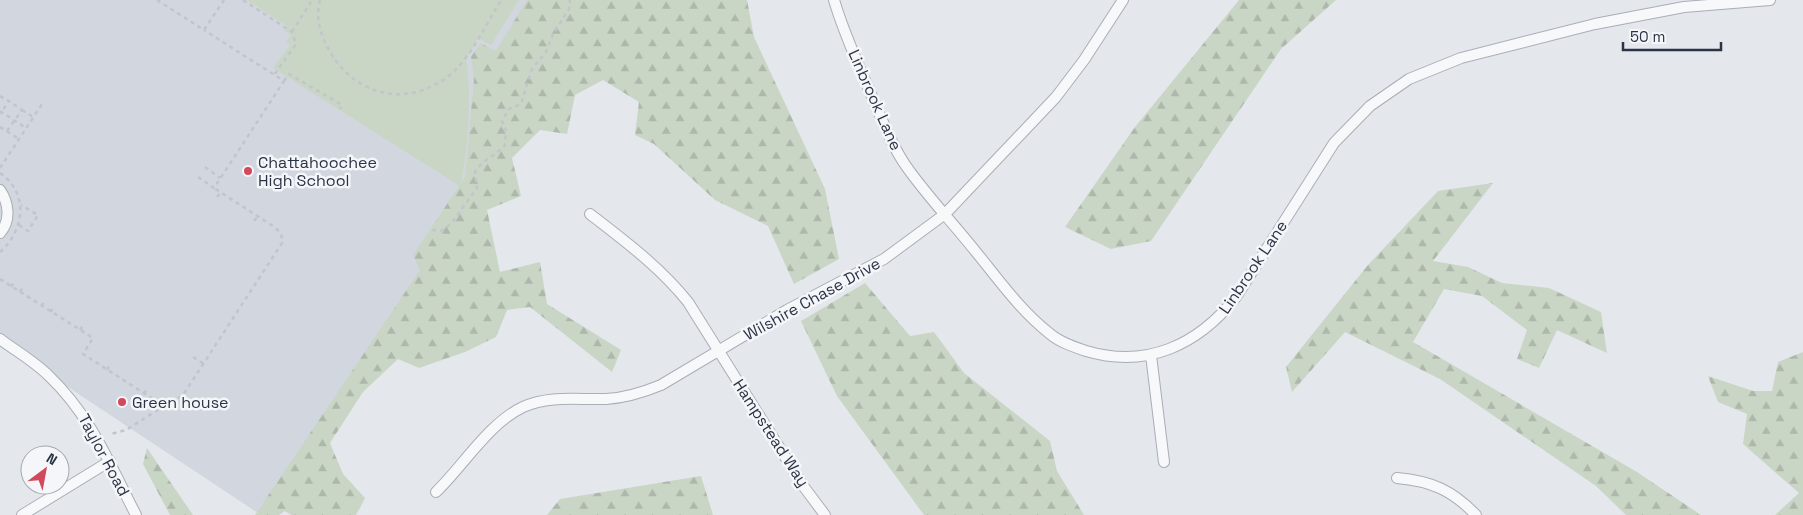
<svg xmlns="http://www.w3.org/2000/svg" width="1803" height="515" font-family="'Space Grotesk',sans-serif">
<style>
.built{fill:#d2d6de}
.forest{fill:url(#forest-firs)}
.pitch{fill:#c9d6c5}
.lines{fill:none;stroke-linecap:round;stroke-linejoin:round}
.minor-casing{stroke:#a9aeb7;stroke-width:12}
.path{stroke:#c2c5cb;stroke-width:2.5;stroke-dasharray:4 4;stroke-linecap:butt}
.minor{stroke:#f7f8fa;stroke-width:10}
.poi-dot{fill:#d1495b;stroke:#f4f6f9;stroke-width:2}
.labels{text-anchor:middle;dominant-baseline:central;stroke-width:5;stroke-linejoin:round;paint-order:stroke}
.street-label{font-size:16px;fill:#2b3445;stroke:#f4f6f9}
.poi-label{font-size:16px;fill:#2b3445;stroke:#f4f6f9;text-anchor:start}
</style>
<defs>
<pattern id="forest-firs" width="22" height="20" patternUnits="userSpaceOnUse" patternTransform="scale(1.25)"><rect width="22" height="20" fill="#c9d6c5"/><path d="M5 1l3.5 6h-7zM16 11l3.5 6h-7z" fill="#adb8ab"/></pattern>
</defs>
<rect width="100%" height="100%" fill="#e4e7ec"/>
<path class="built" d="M0,0H606L274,515H261L0,342Z"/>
<path class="forest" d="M527,0H747L754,37L825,189L839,259L794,284L768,226L715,200L654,144L635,135L639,102L603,80L575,95L567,134L540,130L512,158L521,196L487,210L500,272L540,262L547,304L621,350L612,372L530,307L507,310L496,337L465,352L419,368L398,359L363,392L330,443L343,474L365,498L356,515H291L285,511L279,515H255L420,270L413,255L465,177L474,79L471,57L480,43L496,51Z
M1239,0H1336L1281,49L1151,241L1111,249L1065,227L1135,127Z
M1493,183L1433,261L1468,267L1502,283L1549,288L1601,312L1607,353L1557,330L1539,368L1517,359L1527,330L1482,296L1444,289L1413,342L1637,472L1701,515H1626L1596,486L1440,379L1345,332L1292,392L1286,367L1368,265L1438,191Z
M865,283L910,336L934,332L964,373L1050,441L1057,471L1084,515H924L837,396L801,321Z
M1803,352V515H1775L1799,493L1743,444L1747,414L1718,402L1708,376L1753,391H1772L1778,362Z
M147,448L193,515H170L143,464Z
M701,476L713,515H547L560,499Z"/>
<path class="pitch" d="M247,0H519L491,45L478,38L466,60C472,90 468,156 460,186L273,68L290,45L286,42L291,35L284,30L287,26Z"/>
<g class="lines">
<defs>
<path id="minor" d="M834,0C844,34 859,66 873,99C883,122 892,146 906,166C927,196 953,223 976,252C999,280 1020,310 1049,333C1059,342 1074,347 1086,351C1147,369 1198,345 1236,297L1334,143L1370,106L1409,79L1461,58L1595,24L1684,7L1770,0
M0,190C9,203 11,221 0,233
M590,214C626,242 660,267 688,302L804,487L825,515
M0,339C16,351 35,362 49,376C91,416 110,465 136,515
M1151,355L1164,462
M1397,478C1431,481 1452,490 1476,515
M436,492C463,466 489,423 523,407C550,395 578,400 606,399C625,398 644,392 661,385L787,310L884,259L945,214L1056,97L1084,60L1123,0
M22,515L110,461"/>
</defs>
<use href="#minor" class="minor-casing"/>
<path class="path" d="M157,0L204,30L224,0
M243,0L292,32L296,44L274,75
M320,0C316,16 319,30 326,44C347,89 396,109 440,82C468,66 484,27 501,0
M292,32L312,0
M284,81L289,74L342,105L340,109
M0,96L9,101L0,114
M22,110L33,117
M0,111L26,128
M0,127L19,139
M7,131L22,110L9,101
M205,167L220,178
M0,168L44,101
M0,173C29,193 25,230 0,252
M198,177L214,188L284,81L204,30
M217,197L221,192
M254,221L258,216
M19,225L28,231L38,215L21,205
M432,230L441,231L451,224L477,188L475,172C484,158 494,157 505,145L506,130L502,121L509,109L521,104L532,69L546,52L553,34L569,9L570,0
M0,279L93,338L83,354L164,406L126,430L111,434
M11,287L15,280
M20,292L24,286
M41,306L46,300
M50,312L55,306
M80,330L84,324
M193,357L204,364
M107,370L111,363
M144,394L148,387
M164,406L183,395L282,243C283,234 279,231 273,226L214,188"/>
<use href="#minor" class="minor"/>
</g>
<g class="poi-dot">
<circle cx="248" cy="171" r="5"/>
<circle cx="122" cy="402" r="5"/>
</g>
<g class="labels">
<g class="street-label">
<text transform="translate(875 100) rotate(66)">Linbrook Lane</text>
<text transform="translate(1253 267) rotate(-56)">Linbrook Lane</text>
<text transform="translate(812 299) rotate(-29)">Wilshire Chase Drive</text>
<text transform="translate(771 433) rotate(57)">Hampstead Way</text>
<text transform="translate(104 455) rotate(62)">Taylor Road</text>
</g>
<g class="poi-label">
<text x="258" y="162">Chattahoochee<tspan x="258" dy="18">High School</tspan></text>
<text x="132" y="402">Green house</text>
</g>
</g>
<g transform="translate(45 470) rotate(32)"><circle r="24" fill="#f4f6f9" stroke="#a4a8b1"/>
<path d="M0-4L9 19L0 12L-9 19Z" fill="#d1495b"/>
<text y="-8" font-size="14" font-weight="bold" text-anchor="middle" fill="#2b3445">N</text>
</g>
<path d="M1623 42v8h98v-8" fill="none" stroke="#2b3445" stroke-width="2.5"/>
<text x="1630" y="42" font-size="15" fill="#2b3445" stroke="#f4f6f9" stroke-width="4" paint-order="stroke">50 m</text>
</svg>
